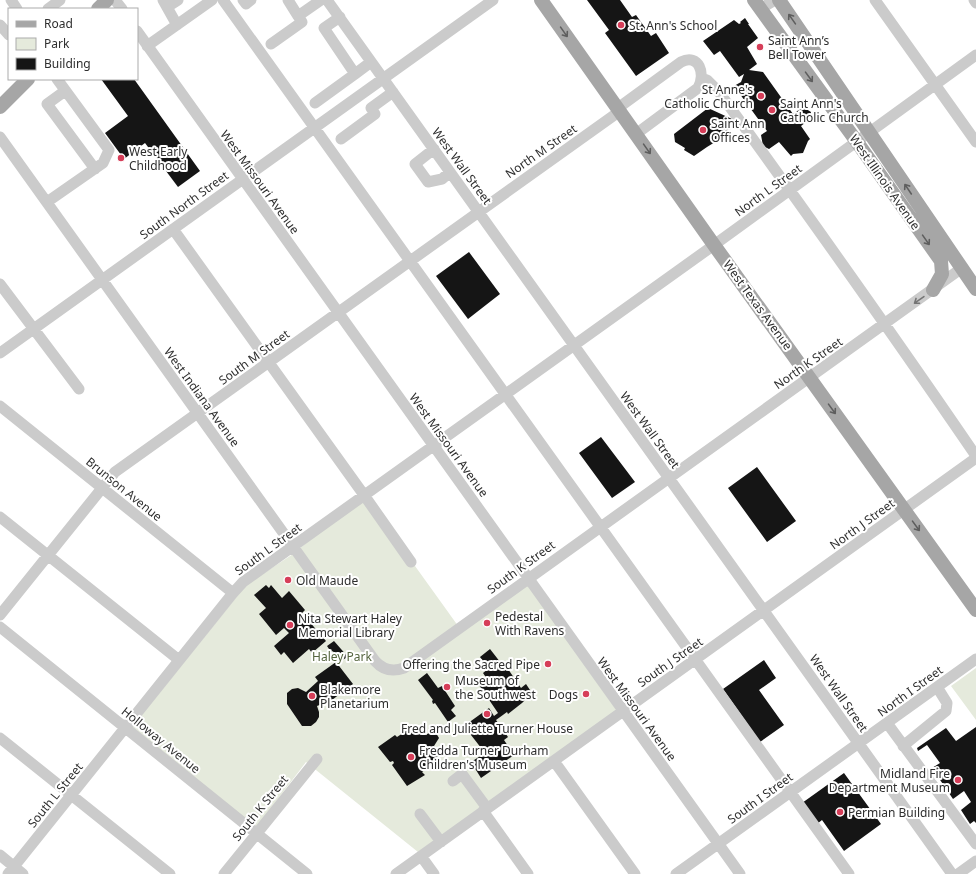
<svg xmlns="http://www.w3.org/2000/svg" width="976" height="874" font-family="'Noto Sans',sans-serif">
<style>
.green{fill:#e5eadc}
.building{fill:#151515}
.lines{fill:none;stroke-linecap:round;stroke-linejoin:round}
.minor{stroke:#cbcbcb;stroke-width:11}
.major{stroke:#a6a6a6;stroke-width:14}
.oneway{stroke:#5e5e5e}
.oneway2{stroke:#757575}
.poi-dot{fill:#d63e59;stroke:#fff;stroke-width:1.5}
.labels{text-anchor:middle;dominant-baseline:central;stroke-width:4;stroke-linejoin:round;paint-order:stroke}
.poi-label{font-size:12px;fill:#2e2e2e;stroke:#fff;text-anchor:start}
.street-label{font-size:12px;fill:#2e2e2e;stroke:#fff}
.park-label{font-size:12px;fill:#55653f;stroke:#fff}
</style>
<rect width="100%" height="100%" fill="#fff"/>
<path class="green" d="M364,495L461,630L528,583L618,711L418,852L306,762L255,829L132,727L246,585L293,554Z
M976,668V720L951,686Z"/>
<path class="building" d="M587,0H620L632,17L636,15L651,36L656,33L669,53L636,76L605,33L609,30Z
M745,18L749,24H748L758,38L747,47L757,64L749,70L763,72L793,114L803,107L811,112L810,119L801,126L810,139L808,141L803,153L793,154L791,156L779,142L769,149L763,146L761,135L767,131L734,86L741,82L744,74L739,77L720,51L714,55L703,41L734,20L739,24L741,23L740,22Z
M101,79H134L200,171L178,187L145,143L124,159L105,133L128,116Z
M708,108L732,119L733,127L719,138L720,139L707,147L694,156L684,150L685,148L675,142L674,134Z
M469,252L500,294L468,319L436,276Z
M601,437L635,482L612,498L579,453Z
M757,467L796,521L767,542L728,488Z
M266,585L269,588L271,585L282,598L289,591L305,610L299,616L305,623L308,620L326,641L312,653L309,649L293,663L284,652L281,655L274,646L289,633L284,628L276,635L259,614L266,608L254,595Z
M334,641L348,657L342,660L337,653L334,654L333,651L331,652L327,646Z
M490,649L504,667L506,666L521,688L526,684L532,693L522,703L508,714L507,712L496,720L508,737L504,740L514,755L481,778L471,762L485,753L464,726L489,708L494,716L498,713L479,685L487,679L483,673L488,669L480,657Z
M764,660L776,678L759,690L784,725L760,742L723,689Z
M336,662L353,684L332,700L317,706L319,712V717L316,722L311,726H302L287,704V693L292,689L298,688L306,692L318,681L315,677Z
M427,673L438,688L442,686L455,706L451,710L456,716L448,722L435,703L433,704L432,701L433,700L418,680Z
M420,726L426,735L430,732L436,733L439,738L434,746L440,754L432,761L433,764L422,772L425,775L407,786L392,765L394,763L393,761L390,762L378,747L395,735L397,737L409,729L411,733Z
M976,727V823L974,821L970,824L961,810L971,802L964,791L953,799L932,768L940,763L927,745L918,751L917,748L946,728L956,741Z
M844,773L881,824L844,851L822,820L817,824L802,803Z"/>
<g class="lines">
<path class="minor" d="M11,0L17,9
M115,0L122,9
M163,0L177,25
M223,0L849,874
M243,0L246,4L251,0
M288,0L298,16
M327,0L952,874
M875,0L976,142
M974,0L976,3
M167,7L178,0
M48,9L60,0
M760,9L775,0
M340,17L324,28L355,74L371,62
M0,25L9,35
M137,31L740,874
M271,44L302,22L298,16L321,0
M147,46L212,0
M702,78L707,80L719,92C806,212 892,333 976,456
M65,91L47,104L95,169
M315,103L355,74
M618,108L681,62C699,53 706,74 698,88L636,134
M0,137L375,661C383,670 393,672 404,668L962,268
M341,139L375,114L371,108L393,92
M434,149L415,164L428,182L442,179L450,172
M47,202L103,163L109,150L57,79
M173,229L364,495L411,562
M0,284L79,389
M0,353L493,0
M0,406L233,593
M0,517L179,660
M0,615L115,472L620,111
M0,627L307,874
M887,723L976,844
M0,738L170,874
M903,746L946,711L947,703L937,687
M554,761L635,874
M453,781L462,774L487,808
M483,811L528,874
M420,814L441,842
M0,855L23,874
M421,856L434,874
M8,874L233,593L243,582L714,245L976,55
M224,874L317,759
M396,874L976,458
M676,874L976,659
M958,874L976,861"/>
<path class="major" d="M541,0L714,245L976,610
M754,0L857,142L941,261L942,274L933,290
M779,0L976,289
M98,9L107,0
M0,107L28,79"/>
</g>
<defs><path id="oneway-shaft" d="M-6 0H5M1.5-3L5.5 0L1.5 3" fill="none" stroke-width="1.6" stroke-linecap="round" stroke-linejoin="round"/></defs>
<g class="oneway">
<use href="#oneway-shaft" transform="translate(792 19) rotate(-125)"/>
<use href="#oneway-shaft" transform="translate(564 32) rotate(55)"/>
<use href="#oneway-shaft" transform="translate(809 77) rotate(54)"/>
<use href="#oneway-shaft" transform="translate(647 149) rotate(55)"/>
<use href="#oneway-shaft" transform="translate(908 189) rotate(-124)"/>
<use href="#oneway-shaft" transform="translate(926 240) rotate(55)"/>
<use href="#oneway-shaft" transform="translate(832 409) rotate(54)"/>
<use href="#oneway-shaft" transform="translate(916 526) rotate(54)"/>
</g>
<use class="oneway2" href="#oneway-shaft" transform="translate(919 300) rotate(145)"/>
<g class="poi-dot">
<circle cx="621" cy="25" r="4"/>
<circle cx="760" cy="47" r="4"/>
<circle cx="761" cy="96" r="4"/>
<circle cx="772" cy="110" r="4"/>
<circle cx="703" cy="130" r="4"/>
<circle cx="121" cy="158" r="4"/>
<circle cx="288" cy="580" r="4"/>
<circle cx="487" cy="623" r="4"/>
<circle cx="290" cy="625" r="4"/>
<circle cx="548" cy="664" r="4"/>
<circle cx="447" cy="687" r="4"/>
<circle cx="586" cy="694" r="4"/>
<circle cx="312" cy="696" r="4"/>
<circle cx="487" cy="714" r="4"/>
<circle cx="411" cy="757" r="4"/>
<circle cx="958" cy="780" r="4"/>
<circle cx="840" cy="812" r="4"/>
</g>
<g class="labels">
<g class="poi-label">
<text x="629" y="25">St. Ann's School</text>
<text x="768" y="40">Saint Ann’s<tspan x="768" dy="14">Bell Tower</tspan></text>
<text x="753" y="89" text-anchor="end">St Anne's<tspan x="753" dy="14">Catholic Church</tspan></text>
<text x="780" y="103">Saint Ann's<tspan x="780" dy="14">Catholic Church</tspan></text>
<text x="711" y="123">Saint Ann<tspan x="711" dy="14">Offices</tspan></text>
<text x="129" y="151">West Early<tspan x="129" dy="14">Childhood</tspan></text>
<text x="296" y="580">Old Maude</text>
<text x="495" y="616">Pedestal<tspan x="495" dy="14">With Ravens</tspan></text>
<text x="298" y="618">Nita Stewart Haley<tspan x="298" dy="14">Memorial Library</tspan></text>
<text x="540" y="664" text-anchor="end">Offering the Sacred Pipe</text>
<text x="455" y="680">Museum of<tspan x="455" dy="14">the Southwest</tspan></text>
<text x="320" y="689">Blakemore<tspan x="320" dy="14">Planetarium</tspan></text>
<text x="578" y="694" text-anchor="end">Dogs</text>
<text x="487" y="728" text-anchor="middle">Fred and Juliette Turner House</text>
<text x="419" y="750">Fredda Turner Durham<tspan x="419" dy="14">Children's Museum</tspan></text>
<text x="950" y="773" text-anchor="end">Midland Fire<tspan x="950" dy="14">Department Museum</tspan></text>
<text x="848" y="812">Permian Building</text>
</g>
<g class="street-label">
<text transform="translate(541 151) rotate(-35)">North M Street</text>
<text transform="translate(462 166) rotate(54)">West Wall Street</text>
<text transform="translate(260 182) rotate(54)">West Missouri Avenue</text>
<text transform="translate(885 182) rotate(55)">West Illinois Avenue</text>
<text transform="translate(768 190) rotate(-36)">North L Street</text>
<text transform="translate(184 205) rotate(-36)">South North Street</text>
<text transform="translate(758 305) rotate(54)">West Texas Avenue</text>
<text transform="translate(254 357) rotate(-36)">South M Street</text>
<text transform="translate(808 363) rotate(-35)">North K Street</text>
<text transform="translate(202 397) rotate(54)">West Indiana Avenue</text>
<text transform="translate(650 430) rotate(54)">West Wall Street</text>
<text transform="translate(449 445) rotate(54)">West Missouri Avenue</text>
<text transform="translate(124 489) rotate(39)">Brunson Avenue</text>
<text transform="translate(862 524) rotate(-36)">North J Street</text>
<text transform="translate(268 549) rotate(-36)">South L Street</text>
<text transform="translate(521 567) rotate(-36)">South K Street</text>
<text transform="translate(670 662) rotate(-35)">South J Street</text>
<text transform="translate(910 691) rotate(-36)">North I Street</text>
<text transform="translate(839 693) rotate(55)">West Wall Street</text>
<text transform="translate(637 709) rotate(54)">West Missouri Avenue</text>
<text transform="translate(161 740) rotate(39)">Holloway Avenue</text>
<text transform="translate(55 795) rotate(-51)">South L Street</text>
<text transform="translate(760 798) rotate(-36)">South I Street</text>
<text transform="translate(260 808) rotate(-51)">South K Street</text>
</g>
<g class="park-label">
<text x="342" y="656">Haley Park</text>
</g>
</g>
<rect x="8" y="8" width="130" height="72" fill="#ffffff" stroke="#ababab"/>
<rect x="16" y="21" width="20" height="6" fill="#a6a6a6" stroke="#ababab"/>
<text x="44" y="28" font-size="12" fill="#2e2e2e">Road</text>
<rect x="16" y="38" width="20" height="12" fill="#e5eadc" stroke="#ababab"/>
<text x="44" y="48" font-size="12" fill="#2e2e2e">Park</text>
<rect x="16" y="58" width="20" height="12" fill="#151515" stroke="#ababab"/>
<text x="44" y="68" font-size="12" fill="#2e2e2e">Building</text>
</svg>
